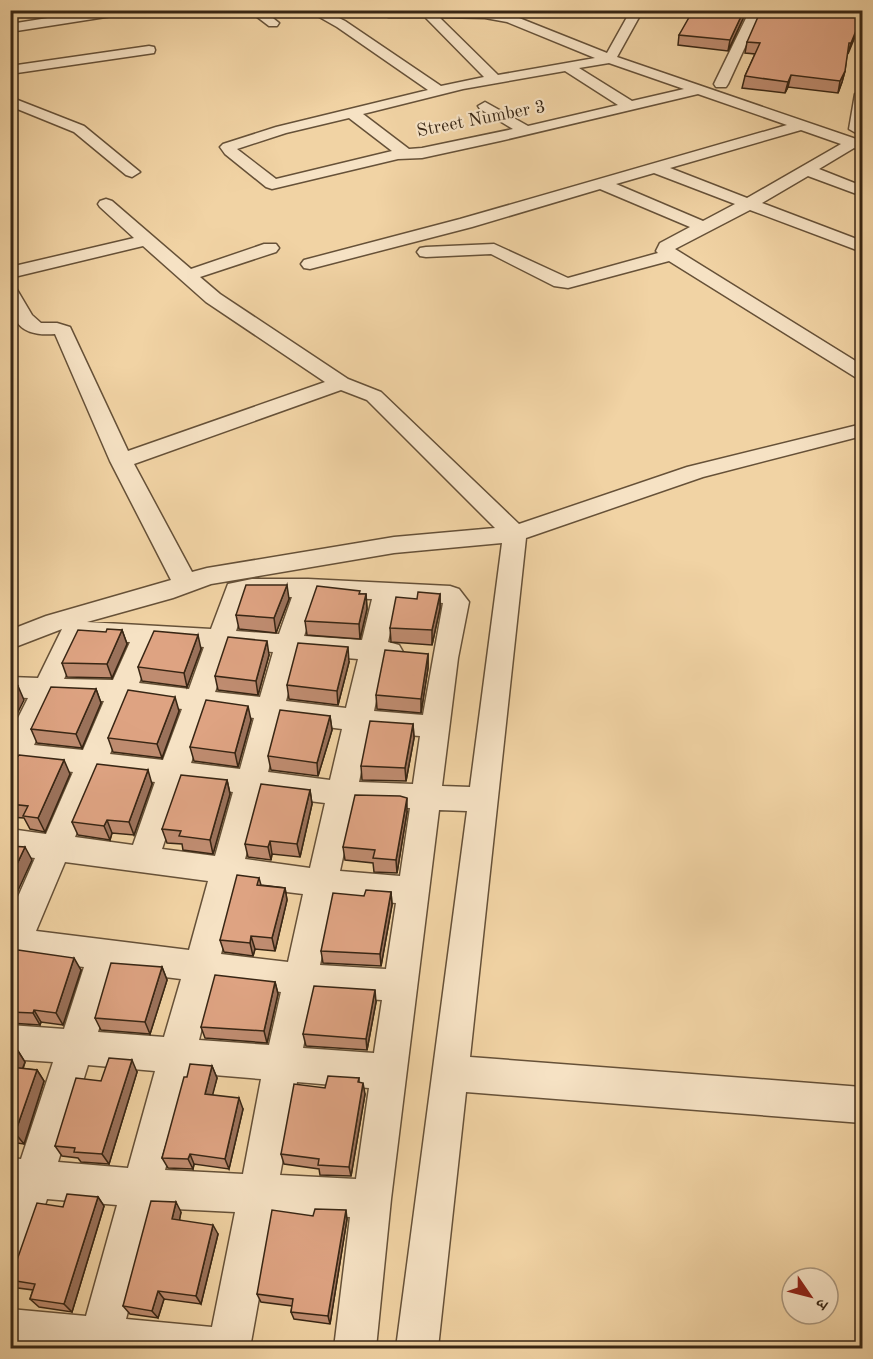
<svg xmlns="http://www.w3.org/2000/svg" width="873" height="1359" font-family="'Old Standard TT','Noto Serif Devanagari',serif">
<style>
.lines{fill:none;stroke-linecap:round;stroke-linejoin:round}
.street-casing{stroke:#665138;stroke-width:3}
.street{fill:#f6e2c4;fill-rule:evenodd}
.wall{fill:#bf8c70;stroke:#382614;stroke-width:1.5}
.shaded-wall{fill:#9b725b;stroke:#382614;stroke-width:1.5}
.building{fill:#dea382;stroke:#382614;stroke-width:1.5}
.labels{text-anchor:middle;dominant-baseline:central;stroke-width:4.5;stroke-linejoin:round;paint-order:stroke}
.far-street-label{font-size:18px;fill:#382614;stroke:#f6e2c4}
</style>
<rect width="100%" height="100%" fill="#f1d3a4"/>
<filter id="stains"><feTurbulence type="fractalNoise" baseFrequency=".00333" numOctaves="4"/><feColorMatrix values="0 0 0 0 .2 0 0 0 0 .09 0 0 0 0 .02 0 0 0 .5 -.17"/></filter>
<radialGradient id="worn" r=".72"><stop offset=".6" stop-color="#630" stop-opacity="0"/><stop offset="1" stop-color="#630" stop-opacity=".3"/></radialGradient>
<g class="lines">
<defs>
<path id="street" d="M98,10H131L125,14L10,32V24Z
M248,10H263L279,23L277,26H269Z
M307,10H323L345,21L441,86L484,77L425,17H389L363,10H486L514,16L607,53L631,10H643L617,57L862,141V150L854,148L819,169L862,186V196L808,176L762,203L862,241V252L750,210L675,249L862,365V379L855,377L669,261L568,288L554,286L491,254L426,257L420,256L417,252L420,248L426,247L494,244L568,278L658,253L656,251L660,243L690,227L600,189L472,227L310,269L304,268L301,264L304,260L460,219L787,125L698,94L500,141L422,158L398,159L272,189L266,187L225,154L220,147L223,144L276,127L428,90L337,27ZM439,17L485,18L507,22L595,58L498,75ZM609,63L684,89L632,101L579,68ZM565,71L618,105L528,126L485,102L478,106L480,109L513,129L422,148L409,149L363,114L463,89ZM349,118L392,151L276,179L237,149L286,133ZM801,130L841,144L747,198L670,168ZM654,173L735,204L703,221L616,184Z
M750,10H762L728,84L726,87H716L714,84Z
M149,46L154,47L155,50L154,53L10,74V66Z
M862,90V130L856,133L849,129L855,94Z
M10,97L84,126L140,172L132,177L126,175L74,132L10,106Z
M106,199L112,201L191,269L264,244H276L279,248L276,252L200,277L220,294L348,379L381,392L519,524L687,467L862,424V436L703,477L526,538L470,1057L862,1087V1123L466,1092L438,1348H396L467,811L439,810L391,1199L376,1348H334L350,1217L274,1214L250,1348H10V1309L86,1316L117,1205L47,1199L24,1268L10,1274V1158L21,1159L53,1062L10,1059V1025L64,1029L84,967L24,960L22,965L10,969V915L35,858L10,855V829L46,834L73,772L24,766L20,773L10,776V734L28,698L10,697V677L38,678L62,629L10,649V630L46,616L171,580L110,461L55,334C18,337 10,320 10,287L16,288L32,315L41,323H57L70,327L128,451L325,382L206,302L143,246L10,278V267L134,238L100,207L98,204L100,201ZM341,390L367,400L495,528L394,537L207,568L192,572L134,464ZM502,543L470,787L442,786L458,658L469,602L459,589L450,586L308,579H252L228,584L211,629L87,622L173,598L211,584L394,553ZM247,597H292L279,634L236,631ZM317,598L372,599L362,640L304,636ZM397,600L443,603L423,715L374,711L384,661L399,659L403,652L399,645L388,642ZM82,640L130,642L113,680L64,679ZM156,643L204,647L189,689L139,683ZM230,649L273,652L260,697L215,692ZM298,654L358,659L346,708L286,701ZM55,699L104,701L83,750L34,745ZM131,702L182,709L163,760L110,754ZM208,712L254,718L240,769L191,763ZM281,721L342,729L330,780L268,772ZM369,732L420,736L413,784L359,782ZM101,775L155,782L133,845L75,837ZM183,786L233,792L215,856L162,849ZM262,795L325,803L310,868L245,859ZM354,806L410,808L400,876L340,871ZM65,862L208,881L189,950L36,931ZM239,886L303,894L288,962L221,954ZM334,898L396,903L386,969L320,965ZM116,971L181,979L164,1037L98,1032ZM213,984L281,992L269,1045L199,1040ZM314,996L382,1000L374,1053L303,1048ZM88,1065L155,1071L128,1168L58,1162ZM190,1073L261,1079L243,1174L165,1170ZM297,1082L369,1088L356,1179L280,1175ZM155,1208L235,1212L212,1327L126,1319Z"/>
</defs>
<use href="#street" class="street-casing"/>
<use href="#street" class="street"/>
</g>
<path class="wall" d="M747,10L728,51L678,45L679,35L694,15Z
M859,27L847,54L845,71L842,82L838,93L788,87L785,93L742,88L745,76L755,54L745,53L747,42Z
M360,594H366L367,609L360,639L307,635L305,621Z
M440,594V608L432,645L391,642L390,628Z
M289,599L276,633L239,629L236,615Z
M122,630L127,644L112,678L67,677L62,663Z
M201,649L187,687L142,681L138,667Z
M428,654V668L421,713L377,709L376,695Z
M269,655L258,695L218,690L215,676Z
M349,662L338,705L289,699L287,685Z
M96,689L101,703L82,748L37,743L31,729Z
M179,711L162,758L113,752L108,738Z
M330,716L332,730L318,776L271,770L268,756Z
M251,720L238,767L194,761L190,747Z
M413,724L414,738L406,781L362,780L361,766Z
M10,762L70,774L45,832L30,829L24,818L10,817Z
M227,780L230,794L213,854L183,850L182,844L167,843L162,829Z
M152,784L134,835L112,833L110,840L78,835L72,822Z
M310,790L312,804L300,857L272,854L271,860L248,857L245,844Z
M407,812L397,873L374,872L373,863L345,860L343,847Z
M259,878L261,885L285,888L287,900L275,951L255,949L253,956L224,952L220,940Z
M391,892L392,905L381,966L323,963L321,951L364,896Z
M10,956L81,970L63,1025L41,1022L40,1025L10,1023Z
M162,967L167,980L150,1034L101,1030L95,1018Z
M275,982L278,994L267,1043L205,1038L201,1027Z
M376,1002L367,1050L306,1046L303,1034Z
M10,1050L18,1051L25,1062L23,1069L37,1070L44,1081L24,1144L10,1142Z
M212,1066L217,1078L212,1095L243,1109L229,1169L194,1164L193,1169L168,1168L162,1158L187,1077Z
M137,1072L109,1164L81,1162L78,1158L62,1156L55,1146L101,1081Z
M359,1078V1082L365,1094L351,1176L320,1175L319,1169L284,1164L281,1154L325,1088Z
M98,1197L104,1206L72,1312L39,1307L30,1299L33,1290L10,1287V1263L17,1260L63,1207Z
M181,1212L179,1220L218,1234L201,1304L164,1299L158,1318L130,1314L123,1306Z
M313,1216L347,1219L330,1324L294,1319L291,1312L292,1306L261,1302L257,1294Z"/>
<path class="shaded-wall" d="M744,10H747L728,51L730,40Z
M862,16L859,27L848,54L851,43Z
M845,71L842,82L838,93L840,81Z
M791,75L788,87L785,93L788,82Z
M287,585L289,599L276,633L274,618Z
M366,594L367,609L360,639L359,624Z
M440,594V608L432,645V630Z
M122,630L127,644L112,678L107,664Z
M198,635L201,649L187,687L184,673Z
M267,641L269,655L258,695L256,681Z
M348,647L349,662L338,705L337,691Z
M428,654V668L421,713V699Z
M18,686L24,700L10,728V702Z
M96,689L101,703L82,748L76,734Z
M175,697L179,711L162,758L157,744Z
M248,706L251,720L238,767L235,753Z
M330,716L332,730L318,776L317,763Z
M413,724L414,738L406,781L405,768Z
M64,760L70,774L45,832L38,818Z
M148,770L152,784L134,835L129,822Z
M227,780L230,794L213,854L210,840Z
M310,790L312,804L300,857L297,844Z
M407,798V812L397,873L396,860Z
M107,820L112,833L110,840L104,826Z
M270,841L272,854L271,860L268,847Z
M25,847L32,860L10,908V879Z
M285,888L287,900L275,951L272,938Z
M391,892L392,905L381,966L380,954Z
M251,936L255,949L253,956L250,943Z
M74,958L81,970L63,1025L56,1013Z
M162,967L167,980L150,1034L145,1022Z
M275,982L278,994L267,1043L264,1031Z
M375,990L376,1002L367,1050L366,1039Z
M34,1010L41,1022L40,1025L33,1013Z
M18,1051L25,1062L19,1078L11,1067Z
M132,1060L137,1072L109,1164L102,1154Z
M212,1066L217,1078L210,1105L205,1094Z
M37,1070L44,1081L24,1144L15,1133Z
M363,1083L365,1094L351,1176L349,1167Z
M239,1098L243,1109L229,1169L225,1159Z
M190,1154L194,1164L193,1169L188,1159Z
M98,1197L104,1206L72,1312L64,1304Z
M176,1202L181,1212L178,1228L172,1219Z
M346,1210L347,1219L330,1324L328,1316Z
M213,1225L218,1234L201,1304L196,1296Z
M158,1291L164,1299L158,1318L152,1311Z"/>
<path class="building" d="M696,10H744L730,40L679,35L691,14L694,15Z
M761,10H862V16L851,43H849L845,71L840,81L791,75L788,82L745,76L760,43L747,42Z
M246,585H287L274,618L236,615Z
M317,586L360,591L359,594H366L359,624L305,621Z
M418,592L440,594L432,630L390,628L396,597L417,599Z
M107,629L122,630L107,664L62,663L78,630L106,632Z
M154,631L198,635L184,673L138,667Z
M228,637L267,641L256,681L215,676Z
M298,643L348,647L337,691L287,685Z
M385,650L428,654L421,699L376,695Z
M10,686H18L10,702Z
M51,687L96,689L76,734L31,729Z
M128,690L175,697L157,744L108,738Z
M206,700L248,706L235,753L190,747Z
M280,710L330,716L317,763L268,756Z
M370,721L413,724L405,768L361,766Z
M19,755L64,760L38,818L23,816L28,806L10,804V762L14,761Z
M97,764L148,770L129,822L107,820L104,826L72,822Z
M181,775L227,780L210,840L179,836L181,831L162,829Z
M261,784L310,790L297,844L270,841L268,847L245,844Z
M355,795L400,796L407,798L396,860L373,858L375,850L343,847Z
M10,846L25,847L10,879Z
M237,875L259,878L257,885L285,888L272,938L251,936L250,943L220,940Z
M366,890L391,892L380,954L321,951L333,893L364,896Z
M18,950L74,958L56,1013L34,1010L33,1013L10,1012V956L15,955Z
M111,963L162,967L145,1022L95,1018Z
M215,975L275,982L264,1031L201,1027Z
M314,986L375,990L366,1039L303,1034Z
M10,1050L18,1051L11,1067L37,1070L15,1133H10Z
M109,1058L132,1060L102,1154L74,1152L75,1148L55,1146L76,1078L101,1081Z
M190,1064L212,1066L205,1094L239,1098L225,1159L190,1154L188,1159L162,1158L184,1077H187Z
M328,1076L359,1078L358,1082L363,1083L349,1167L318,1165L319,1159L281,1154L294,1084L325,1088Z
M67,1194L98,1197L64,1304L30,1299L35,1284L10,1280V1263L17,1260L37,1203L63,1207Z
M151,1201L176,1202L172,1219L213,1225L196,1296L158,1291L152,1311L123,1306Z
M315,1209L346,1210L328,1316L291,1312L293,1299L257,1294L272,1210L313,1216Z"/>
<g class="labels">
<g class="far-street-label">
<text transform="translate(481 119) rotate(-11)">Street Number 3</text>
</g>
</g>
<rect width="873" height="1359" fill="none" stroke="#f1d3a4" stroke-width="36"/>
<rect x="12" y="12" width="849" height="1335" fill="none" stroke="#382614" stroke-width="3"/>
<rect x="18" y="18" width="837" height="1323" fill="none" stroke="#382614" stroke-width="1.5"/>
<g transform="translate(810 1296) rotate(125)"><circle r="28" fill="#f6e2c4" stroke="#aa977e" stroke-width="1.5"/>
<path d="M0-4.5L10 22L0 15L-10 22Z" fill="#8f2418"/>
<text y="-9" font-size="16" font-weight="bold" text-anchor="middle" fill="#382614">उ</text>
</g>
<rect width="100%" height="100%" filter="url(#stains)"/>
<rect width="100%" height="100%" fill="url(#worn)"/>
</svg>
